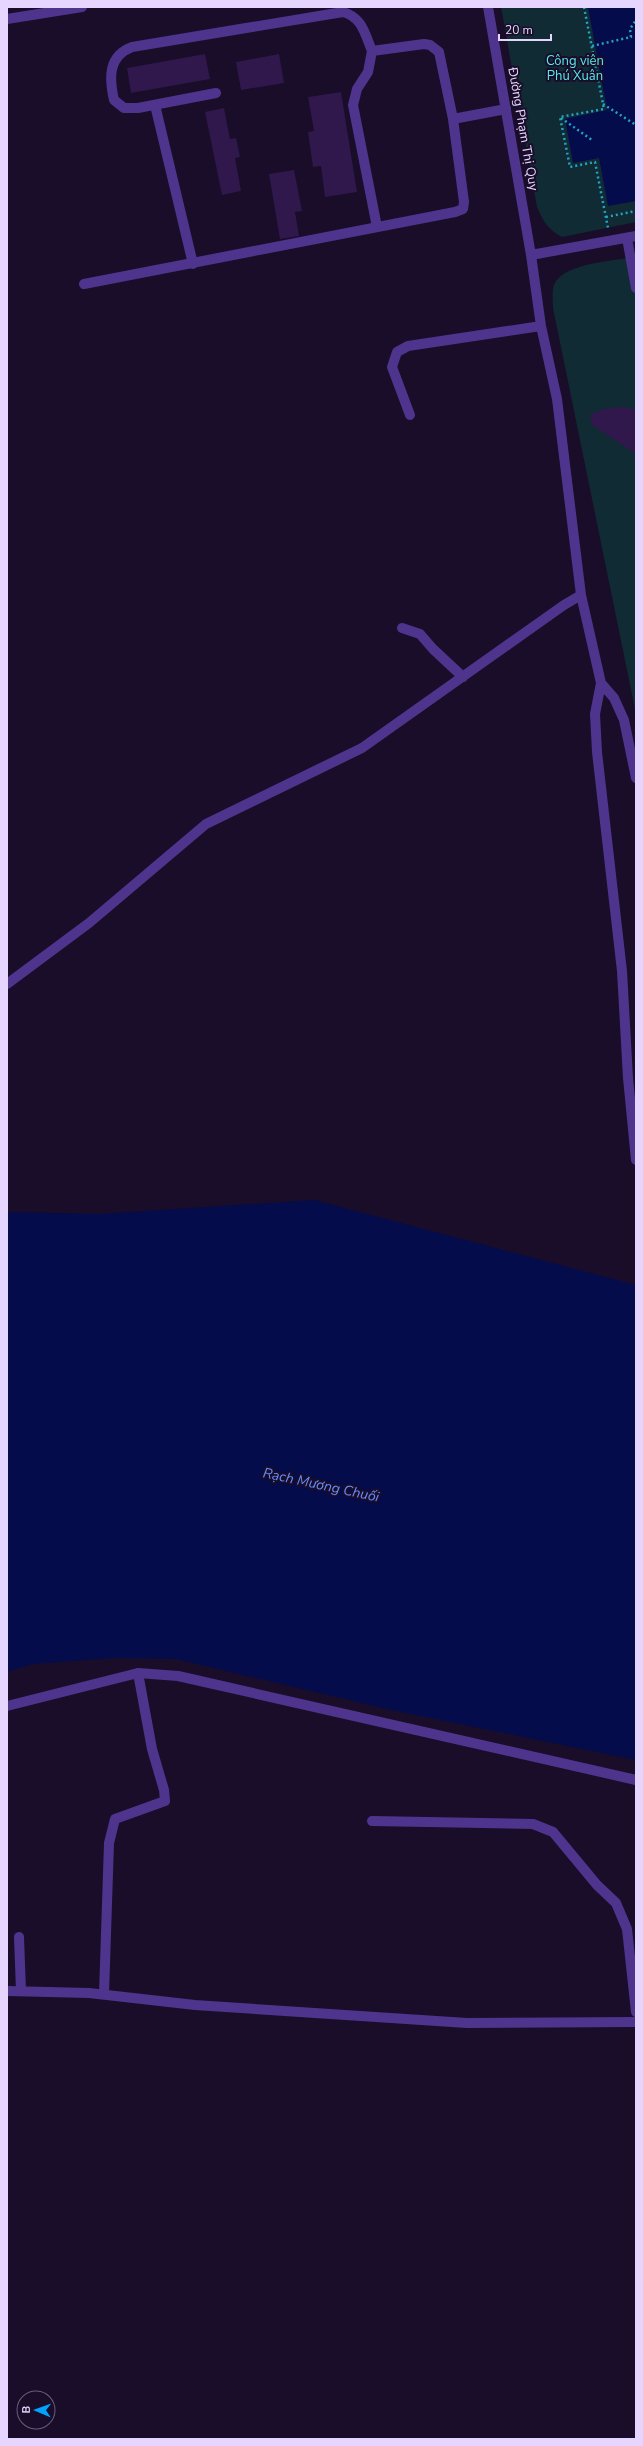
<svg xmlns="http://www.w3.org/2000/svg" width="643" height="2446" font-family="'Nunito Sans',sans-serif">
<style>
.green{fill:#102b34}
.water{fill:#050c4b}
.building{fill:#30174c}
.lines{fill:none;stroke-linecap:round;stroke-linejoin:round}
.path{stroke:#23a4c6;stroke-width:2.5;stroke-dasharray:2 3;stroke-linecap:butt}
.lane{stroke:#4f348d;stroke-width:10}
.street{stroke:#4f348d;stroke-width:10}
.labels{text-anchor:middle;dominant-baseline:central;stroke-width:4;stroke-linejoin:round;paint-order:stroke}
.park-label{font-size:13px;fill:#54eaec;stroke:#190d29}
.street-label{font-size:13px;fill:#e5d5ff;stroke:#190d29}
.water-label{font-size:14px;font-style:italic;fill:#638eff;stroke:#190d29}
</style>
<rect width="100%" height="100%" fill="#190d29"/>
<path class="green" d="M501,7H636V222L562,237C548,230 543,221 537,207Z
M636,257V714L553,308C553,302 552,295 553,289C557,263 614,261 636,257Z"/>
<path class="water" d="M588,7H636V201L608,206L599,158L573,163L565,119L607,110Z
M314,1200L636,1285V1760L396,1711L176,1659L114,1658L33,1664L7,1672V1212L99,1214Z"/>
<path class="building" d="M205,54L210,79L131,93L127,68Z
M279,54L284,83L241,90L236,62Z
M341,92L357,192L325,197L321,166L313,167L308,132L314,131L308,97Z
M224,108L230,139L236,138L240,157L235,158L241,191L222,195L205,112Z
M294,170L302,211L295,212L299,236L280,239L269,174Z
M623,407L636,410V454L592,425L590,415L603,409Z"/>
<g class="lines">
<path class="path" d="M584,7L604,109L560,117L570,167L595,162L608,228
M592,46L631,37L630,29L636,20
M603,104L636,125
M561,118L592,140
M606,217L636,211"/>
<path class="lane" d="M7,19L82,7
M372,51L368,72L357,89L353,105L377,227
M216,93L138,108H124L114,100C109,78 108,56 132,47L343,12C362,17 365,34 372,51L424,44L430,45L439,52L453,119
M155,105L193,264
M627,238L636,288
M84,284L455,212L463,209L464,202L453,119L506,109
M7,1706L138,1673L178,1676L636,1780
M19,1937L21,1991
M104,1994L109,1843L115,1819L165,1801L164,1790L152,1749L138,1673"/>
<path class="street" d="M488,7L531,255L541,326L557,399L581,595L601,683L614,698L624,720L636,778
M531,255L636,236
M410,415L392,367L397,352L408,346L541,326
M402,628L420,634L433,649L463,677
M601,683L595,714L597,752L622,971L628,1078L636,1160
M7,984L89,923L206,824L362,748L564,605L581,595
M372,1821L533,1824L553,1832L597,1885L616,1903L627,1929L636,2012
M7,1991L89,1993L195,2005L467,2023L636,2022"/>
</g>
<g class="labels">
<g class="park-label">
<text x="575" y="61">Công viên<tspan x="575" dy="15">Phú Xuân</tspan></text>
</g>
<g class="street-label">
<text transform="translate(523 129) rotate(80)">Đường Phạm Thị Quy</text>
</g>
<g class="water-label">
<text transform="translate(321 1485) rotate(12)">Rạch Mương Chuối</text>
</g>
</g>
<rect width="643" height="2446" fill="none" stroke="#e5d5ff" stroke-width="16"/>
<g transform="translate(36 2410) rotate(272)"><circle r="19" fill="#190d29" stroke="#6b5d7f"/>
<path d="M0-3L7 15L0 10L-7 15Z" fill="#01a3ff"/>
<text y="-6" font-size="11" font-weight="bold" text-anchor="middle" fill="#e5d5ff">B</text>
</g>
<path d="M499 34v6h52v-6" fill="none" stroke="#e5d5ff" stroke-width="2"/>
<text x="505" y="34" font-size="12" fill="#e5d5ff" stroke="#190d29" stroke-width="3" paint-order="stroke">20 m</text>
</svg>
